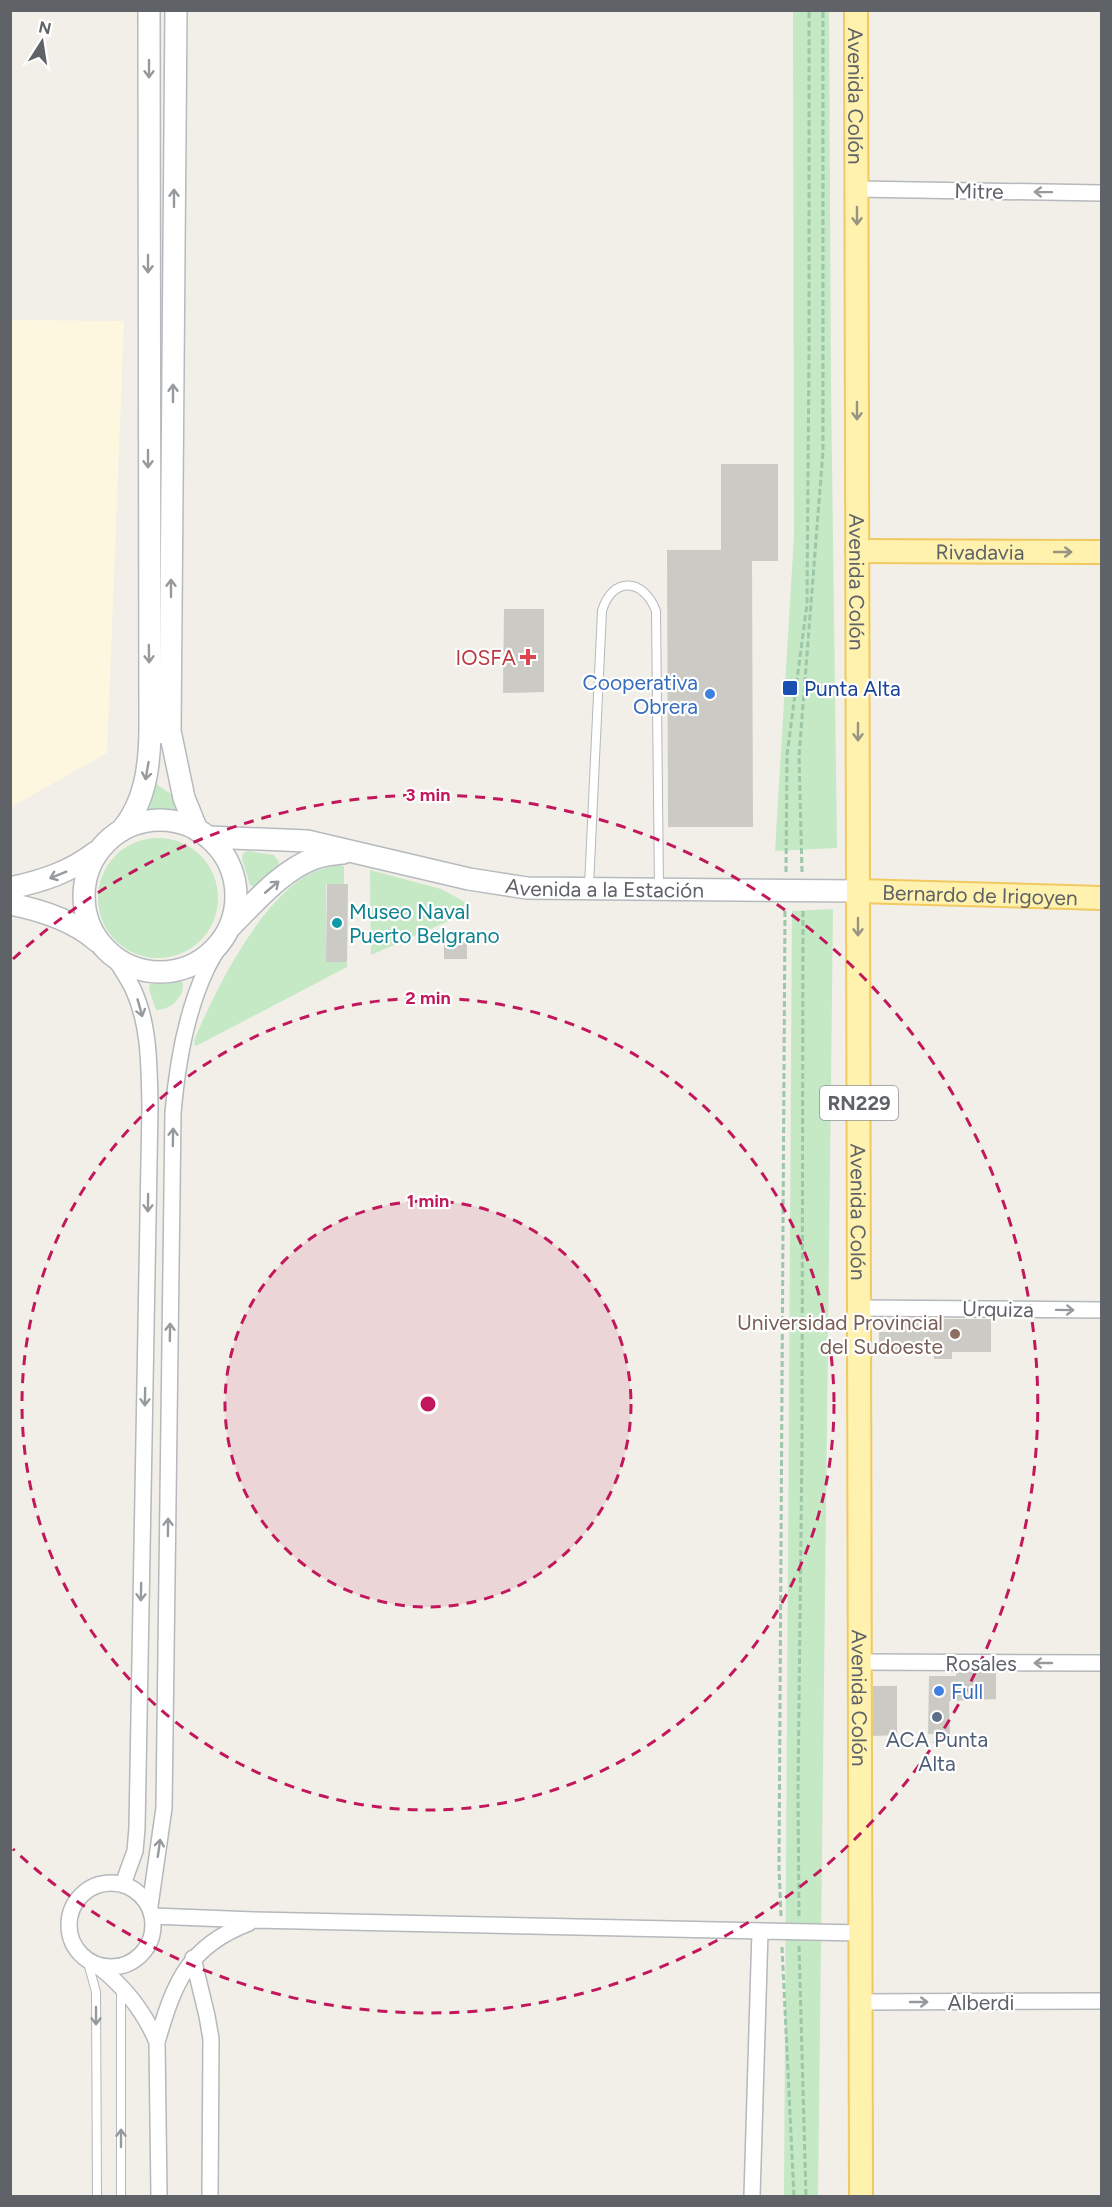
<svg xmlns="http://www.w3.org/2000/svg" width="1112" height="2207" font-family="Figtree,sans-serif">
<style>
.commercial{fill:#fef7e0}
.green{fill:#c5e8c5}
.building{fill:#cccac5}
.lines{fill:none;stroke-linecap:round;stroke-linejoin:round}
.lane-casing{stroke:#b5b8bc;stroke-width:10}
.street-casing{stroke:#b5b8bc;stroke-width:18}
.secondary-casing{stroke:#b6babf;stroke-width:24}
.primary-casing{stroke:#f2c960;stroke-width:26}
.path{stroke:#9cc7a9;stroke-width:3;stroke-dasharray:6 3;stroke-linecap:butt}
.lane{stroke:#fff;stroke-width:8}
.street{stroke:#fff;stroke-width:15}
.secondary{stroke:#fff;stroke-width:21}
.primary{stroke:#fff2af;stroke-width:22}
.oneway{stroke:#979a9d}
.oneway2{stroke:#979581}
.ring{fill:none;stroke:#c2185b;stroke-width:3;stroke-dasharray:10 8}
.health-dot{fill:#e0444e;stroke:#fff;stroke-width:2}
.transit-dot{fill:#1a4fb4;stroke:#fff;stroke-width:2}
.shop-dot{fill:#3f7fe0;stroke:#fff;stroke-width:2}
.culture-dot{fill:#0f9aa8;stroke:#fff;stroke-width:2}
.education-dot{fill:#8d6e63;stroke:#fff;stroke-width:2}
.service-dot{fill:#5c6f8a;stroke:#fff;stroke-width:2}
.labels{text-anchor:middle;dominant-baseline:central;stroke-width:4.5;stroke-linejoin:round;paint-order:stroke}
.shield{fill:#fff;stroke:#8f9295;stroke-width:1.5}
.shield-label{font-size:20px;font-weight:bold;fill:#5f6368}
.street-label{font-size:21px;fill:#5f6368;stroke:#fff}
.health-label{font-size:21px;fill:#be3a42;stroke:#fff;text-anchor:end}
.shop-label{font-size:21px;fill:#366cbe;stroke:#fff;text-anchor:end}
.transit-label{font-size:21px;fill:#164399;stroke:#fff;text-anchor:start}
.culture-label{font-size:21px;fill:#0d838f;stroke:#fff;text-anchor:start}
.education-label{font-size:21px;fill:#785e54;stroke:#fff;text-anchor:end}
.service-label{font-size:21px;fill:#4e5e75;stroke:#fff}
.centre{fill:#c2185b;stroke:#fff;stroke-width:3}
.ring-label{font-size:18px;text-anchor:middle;font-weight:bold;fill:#c2185b;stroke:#fff;stroke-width:4.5;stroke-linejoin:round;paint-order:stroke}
</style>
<rect width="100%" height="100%" fill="#f1efe8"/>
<path class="commercial" d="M11,320L124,321L107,753L11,807Z"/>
<path class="green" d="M793,11H829L831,386L837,848L775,851L794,536Z
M156,784L174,796L179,811L177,813L147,812L154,785Z
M98 898a60 60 0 1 1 120 0a60 60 0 1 1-120 0Z
M248,851L274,855L279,862L277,869L255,887L250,885L242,859L243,853Z
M341,865L344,867V884H326V962H347V967L196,1046L194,1044L195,1038C217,987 255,911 302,878C314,870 327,867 341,865Z
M370,870L441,889L465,902L467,910L462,915L371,955Z
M833,909L818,2196H784L792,911Z
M178,980L183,983C184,998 170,1010 156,1010L149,989L150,984Z"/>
<path class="building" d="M721,464H778V561H752L753,827H668L667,550H721Z
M504,609H544V692L503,693Z
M327,884H348L347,962H326Z
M444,941L467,942V959H444Z
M900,1319H991V1352H952V1359H934V1351H879V1332H900Z
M956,1672H996V1699L949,1701L950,1734H928L929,1676H956Z
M873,1686H897V1735L873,1736Z"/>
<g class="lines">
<defs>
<path id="lane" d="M589,886L602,611C612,576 644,578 656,611L659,888
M87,1959L96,1992L97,2196
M121,2196V1988"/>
<path id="street" d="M857,189L1102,193
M114,957C120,967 128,978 133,989C150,1025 149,1068 150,1106L137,1828L135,1851L123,1884
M859,1308L1102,1310
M860,1662L1102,1663
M69 1925a42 42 0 1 1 84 0a42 42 0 1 1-84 0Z
M150,1906L164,1808L173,1113C177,1065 185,1015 206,970C211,959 218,949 224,938
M153,1916L254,1920L860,1933
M193,1958L207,2016L211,2039L210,2196
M98,1966C125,1987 144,2011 157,2042L159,2196
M861,2002L1102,2001
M157,2042C174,1983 188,1946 249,1923
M752,2196L760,1931"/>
<g id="secondary">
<path d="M149,10L150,734"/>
<path d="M176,10L170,731L184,798L197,830"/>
<circle cx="160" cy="896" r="76"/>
<path d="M122,830C145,802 149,769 150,734L164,732"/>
<path id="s1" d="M208,837L307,841L469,879L527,888L858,891"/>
<path d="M10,888C43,881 70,872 96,852"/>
<path d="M10,904C41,910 73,920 97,941"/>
<path d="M231,926C255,902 282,870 315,858C324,855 334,854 343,853"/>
</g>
<g id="primary">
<path id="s2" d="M856,10L861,2196"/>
<path id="s3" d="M857,551L1102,552"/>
<path id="s4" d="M858,891L1102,898"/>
</g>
</defs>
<use href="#lane" class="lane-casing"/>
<use href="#street" class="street-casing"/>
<use href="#secondary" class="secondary-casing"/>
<use href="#primary" class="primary-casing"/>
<path class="path" d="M786,872L787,755L807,604L809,353V10
M802,872L799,756L823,451V10
M781,1916L779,1867L785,909
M799,1916L798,1791L802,1446L803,908
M799,1946L806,2196
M782,1947L794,2196"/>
<use href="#lane" class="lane"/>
<use href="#street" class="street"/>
<use href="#secondary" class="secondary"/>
<use href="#primary" class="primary"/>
</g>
<defs><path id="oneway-shaft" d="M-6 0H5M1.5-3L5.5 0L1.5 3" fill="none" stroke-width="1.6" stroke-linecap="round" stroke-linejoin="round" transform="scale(1.5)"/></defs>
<g class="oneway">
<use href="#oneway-shaft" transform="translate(149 69) rotate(90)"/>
<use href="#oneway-shaft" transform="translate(1043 192) rotate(-179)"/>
<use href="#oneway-shaft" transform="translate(174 198) rotate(-90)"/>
<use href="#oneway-shaft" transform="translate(148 264) rotate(90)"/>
<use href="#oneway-shaft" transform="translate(173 393) rotate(-90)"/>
<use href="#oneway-shaft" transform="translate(148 459) rotate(90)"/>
<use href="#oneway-shaft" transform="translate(171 588) rotate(-90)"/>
<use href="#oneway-shaft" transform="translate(149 654) rotate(89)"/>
<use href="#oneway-shaft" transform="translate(147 771) rotate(100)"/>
<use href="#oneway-shaft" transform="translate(58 875) rotate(158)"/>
<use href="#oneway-shaft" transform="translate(272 887) rotate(-40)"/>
<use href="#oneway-shaft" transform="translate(140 1008) rotate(74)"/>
<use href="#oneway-shaft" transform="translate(173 1137) rotate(-89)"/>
<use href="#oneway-shaft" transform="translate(148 1203) rotate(91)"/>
<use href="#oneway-shaft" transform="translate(1065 1310) rotate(1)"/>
<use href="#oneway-shaft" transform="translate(170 1332) rotate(-89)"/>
<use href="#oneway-shaft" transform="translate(145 1397) rotate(91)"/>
<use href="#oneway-shaft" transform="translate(168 1527) rotate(-89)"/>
<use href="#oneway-shaft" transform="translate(141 1592) rotate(91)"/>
<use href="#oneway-shaft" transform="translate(1043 1663) rotate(-180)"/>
<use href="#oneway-shaft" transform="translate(159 1848) rotate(-82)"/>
<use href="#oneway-shaft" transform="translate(919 2002)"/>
<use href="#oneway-shaft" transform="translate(96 2016) rotate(90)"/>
<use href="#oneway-shaft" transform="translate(121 2138) rotate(-90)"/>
</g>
<g class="oneway2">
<use href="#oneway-shaft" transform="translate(857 216) rotate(90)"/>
<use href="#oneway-shaft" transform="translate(857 411) rotate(90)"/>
<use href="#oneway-shaft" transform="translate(1063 552)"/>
<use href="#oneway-shaft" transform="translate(858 732) rotate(90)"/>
<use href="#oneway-shaft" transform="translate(858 927) rotate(90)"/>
</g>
<circle cx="428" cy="1404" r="203" fill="#c2185b" fill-opacity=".12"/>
<g class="ring">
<circle cx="428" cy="1404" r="203"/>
<circle cx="428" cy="1404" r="406"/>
<path d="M13 959A609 609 0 1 1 13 1849"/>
</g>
<path class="health-dot" d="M525 648h6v6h6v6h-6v6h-6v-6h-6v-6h6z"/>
<rect class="transit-dot" x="782" y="680" width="16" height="16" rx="3"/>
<g class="shop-dot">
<circle cx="710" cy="694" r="6"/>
<circle cx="939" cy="1691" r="6"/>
</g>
<circle class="culture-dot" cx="337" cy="923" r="6"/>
<circle class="education-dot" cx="955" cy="1334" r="6"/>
<circle class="service-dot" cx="937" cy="1717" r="6"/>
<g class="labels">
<rect class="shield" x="820" y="1086" width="78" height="34" rx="4.5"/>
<g class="shield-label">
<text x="859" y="1103">RN229</text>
</g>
<g class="street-label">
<text stroke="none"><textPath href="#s2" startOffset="86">Avenida Colón</textPath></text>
<text transform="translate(979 191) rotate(1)">Mitre</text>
<text stroke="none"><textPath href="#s3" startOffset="123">Rivadavia</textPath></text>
<text stroke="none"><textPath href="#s2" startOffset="572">Avenida Colón</textPath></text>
<text stroke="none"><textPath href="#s1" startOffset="402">Avenida a la Estación</textPath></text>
<text stroke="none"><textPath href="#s4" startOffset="122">Bernardo de Irigoyen</textPath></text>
<text stroke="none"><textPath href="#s2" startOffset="1202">Avenida Colón</textPath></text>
<text transform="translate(998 1309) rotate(1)">Urquiza</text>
<text x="981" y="1663">Rosales</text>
<text stroke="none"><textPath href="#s2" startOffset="1688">Avenida Colón</textPath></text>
<text x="981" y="2002">Alberdi</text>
</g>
<g class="health-label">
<text x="516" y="657">IOSFA</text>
</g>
<g class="shop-label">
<text x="698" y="682">Cooperativa<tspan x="698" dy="24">Obrera</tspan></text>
<text x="951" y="1691" text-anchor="start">Full</text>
</g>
<g class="transit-label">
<text x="804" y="688">Punta Alta</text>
</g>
<g class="culture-label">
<text x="349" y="911">Museo Naval<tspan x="349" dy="24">Puerto Belgrano</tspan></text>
</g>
<g class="education-label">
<text x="943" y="1322">Universidad Provincial<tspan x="943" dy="24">del Sudoeste</tspan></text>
</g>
<g class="service-label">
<text x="937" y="1739">ACA Punta<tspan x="937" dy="24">Alta</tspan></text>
</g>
</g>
<circle cx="428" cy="1404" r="9" class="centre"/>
<g class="ring-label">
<text x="428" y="801">3 min</text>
<text x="428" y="1004">2 min</text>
<text x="428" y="1207">1 min</text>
</g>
<rect width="1112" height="2207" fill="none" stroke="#5f6368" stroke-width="24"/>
<g transform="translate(42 42) rotate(12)" stroke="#ffffff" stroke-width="4.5" paint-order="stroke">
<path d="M0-4.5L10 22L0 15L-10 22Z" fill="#5f6368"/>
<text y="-9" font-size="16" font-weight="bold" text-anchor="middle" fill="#5f6368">N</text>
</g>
</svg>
